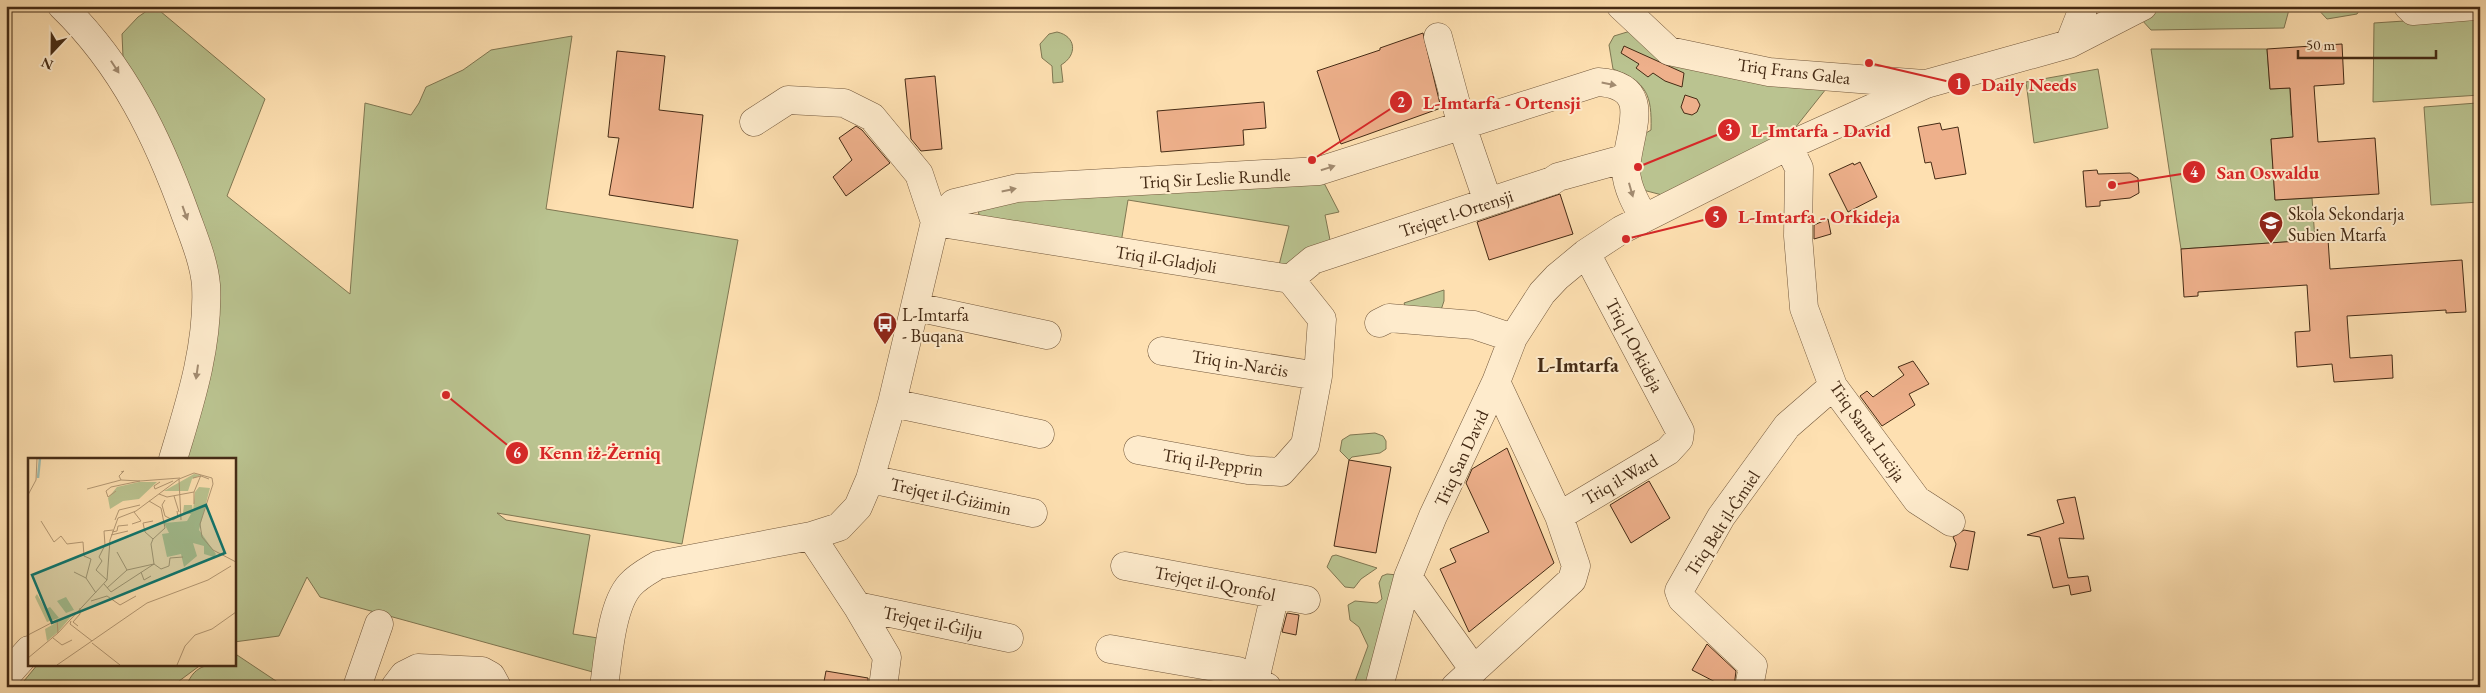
<svg xmlns="http://www.w3.org/2000/svg" width="2486" height="693" font-family="'EB Garamond',serif">
<style>
.green{fill:#bac390;stroke:#807752}
.building{fill:#eeb08b;stroke:#452b15}
.lines{fill:none;stroke-linecap:round;stroke-linejoin:round}
.minor-casing{stroke:#73583c;stroke-width:29}
.minor{stroke:#feebcc;stroke-width:28}
.oneway{fill:#a28b70}
.labels{text-anchor:middle;dominant-baseline:central;stroke-width:4;stroke-linejoin:round;paint-order:stroke}
.street-label{font-size:18px;fill:#452b15;stroke:#feebcc}
.poi-label{font-size:18px;fill:#452b15;stroke:#feebcc;text-anchor:start}
.quarter-label{font-size:20px;font-weight:bold;fill:#452b15;stroke:#feebcc}
.inset-river{fill:none;stroke:#a0bdb0;stroke-width:2.5}
.inset-road{fill:none;stroke:#b49873;stroke-width:1}
.view{fill:#0f766e;fill-opacity:0.15;stroke:#0f766e;stroke-width:2.5}
.inset-edge{fill:none;stroke:#452b15;stroke-width:2.5}
.leader{fill:none;stroke:#d62828;stroke-width:2}
.callout-dot{fill:#d62828;stroke:#feebcc;stroke-width:2}
.mark-label{font-size:15px;text-anchor:middle;font-weight:bold;fill:#fff}
.callout-label{font-size:19px;text-anchor:middle;font-weight:bold;fill:#d62828;stroke:#feebcc;stroke-width:4;stroke-linejoin:round;paint-order:stroke}
</style>
<rect width="100%" height="100%" fill="#fee0b1"/>
<filter id="stains"><feTurbulence type="fractalNoise" baseFrequency=".004" numOctaves="4"/><feColorMatrix values="0 0 0 0 .2 0 0 0 0 .09 0 0 0 0 .02 0 0 0 .5 -.17"/></filter>
<radialGradient id="worn" r=".72"><stop offset=".6" stop-color="#630" stop-opacity="0"/><stop offset="1" stop-color="#630" stop-opacity=".3"/></radialGradient>
<path class="green" d="M154,6L265,99L227,196L350,294L365,103L411,115L419,103L426,87L463,70L491,50L572,36L546,209L738,240L682,544L497,513L506,520L590,535L573,634L604,639L600,674L320,597L307,577L279,636L234,642V459H184L215,286L162,133L123,57L122,34L138,17Z
M2164,6H2290L2284,28L2151,30L2140,18Z
M2315,6H2362L2357,14L2327,19Z
M2480,16V95L2373,102L2374,23Z
M1637,29L1826,89L1791,133L1666,196L1643,190L1633,163L1641,136L1651,130C1652,95 1647,82 1613,69L1609,45L1614,36Z
M1057,32C1076,36 1078,55 1061,65L1063,82L1053,83L1052,66L1042,58L1040,44L1049,34Z
M2151,49H2267L2270,89L2290,88L2291,115L2306,136L2271,139L2275,200L2312,198L2315,240L2181,249Z
M2098,69L2108,128L2034,143L2026,82Z
M2477,103L2480,138V202L2431,205L2424,107Z
M1323,181L1339,212L1325,215L1332,250L1278,269L1289,226L1128,200L1121,243L980,223L977,201Z
M1444,290V301L1441,310L1408,312L1404,303Z
M1375,433L1383,436L1386,441V449L1380,453L1352,457L1349,460L1340,451L1342,440L1350,435Z
M1336,555L1377,568L1361,579L1354,588L1345,587L1327,567L1332,556Z
M1387,574L1398,575L1369,687H1353L1368,646L1359,627L1350,620L1348,605L1355,601L1377,603L1382,599L1379,583L1382,576Z
M234,653L285,687H186C195,662 211,664 234,664Z
M38,664H202L171,687H19Z"/>
<path class="building" d="M1423,33L1441,108L1341,144L1317,71L1380,50V48Z
M2342,44L2344,84L2314,86L2318,142L2375,138L2379,194L2275,200L2271,139L2293,137L2290,88L2270,89L2267,49Z
M1624,46L1684,73L1682,87L1665,81L1653,73L1648,77L1636,68L1639,64L1621,53Z
M617,51L665,56L659,110L703,115L693,208L609,195L619,138L608,137Z
M935,76L942,149L921,151L911,139L905,79Z
M1685,95L1697,99L1700,105L1697,112L1692,115L1684,113L1681,107Z
M1264,102L1266,128L1243,130L1244,145L1161,152L1157,111Z
M1940,123L1942,130L1958,127L1966,174L1935,179L1931,162L1925,163L1918,127Z
M856,126L862,130L890,163L846,196L833,177L852,160L839,138Z
M1860,162L1877,197L1848,212L1829,174L1853,163L1854,165Z
M2097,170L2098,174L2130,173L2138,178L2139,193L2130,198L2100,201V206L2086,207L2083,171Z
M1560,194L1573,234L1489,260L1477,222Z
M1828,219L1831,234L1814,239V225Z
M2328,239L2330,269L2462,260L2466,312L2446,313V310L2347,316L2350,358L2392,355L2393,378L2334,382L2332,364L2297,367L2295,332L2310,331L2307,285L2198,292V296L2184,297L2181,249Z
M1913,361L1929,384L1909,394L1915,405L1882,426L1860,396L1867,391L1873,397L1904,375L1898,367Z
M1507,448L1554,563L1469,632L1440,569L1456,562L1450,549L1489,532L1466,483L1472,469Z
M1349,460L1391,467L1376,553L1334,546Z
M1649,481L1670,518L1631,543L1610,505Z
M2075,497L2084,539L2059,538L2068,578L2088,576L2091,591L2071,595L2069,585L2053,588L2040,537L2027,535L2064,523L2057,500Z
M1964,530L1975,532L1968,570L1950,567L1956,544L1953,537Z
M1287,613L1299,615L1296,635L1282,632Z
M1707,644L1736,671L1734,687H1725L1692,670Z
M826,671L868,678V687H823Z"/>
<g class="lines">
<defs>
<path id="minor" d="M62,6C123,65 158,138 186,216C194,238 204,262 206,285C209,345 190,403 173,459
M1621,6L1669,51L1769,72L1924,84
M2408,6L2413,11L2475,6
M1438,37L1462,126L1488,202
M2069,44L2084,6
M754,122L788,100L844,103L872,117L919,174L935,222
M1788,146L1799,168L1798,236L1804,308L1833,386L1917,500L1951,522
M935,222L954,203L1017,188L1319,171L1598,82C1658,86 1626,136 1626,171C1627,188 1636,204 1644,218
M935,222L1290,279L1322,319L1318,376L1305,445L1281,472L1248,470L1138,450
M1290,279L1313,260L1552,181L1558,177L1627,158
M916,307L1047,335
M1379,323L1389,318L1474,325L1513,338
M1162,351L1318,376
M892,403L1040,434
M870,479L1033,513
M1559,516L1668,451L1679,439L1680,431L1586,253
M811,536L857,606L887,657L883,687
M1125,566L1306,600
M1408,577L1474,670
M857,606L1009,638
M1110,649L1238,671L1267,687
M6,676L29,650
M1255,680L1275,594
M357,687L379,624
M395,687L404,675L418,668L482,671L491,676L497,687
M604,687C608,659 611,606 630,585C638,576 648,571 658,565L811,536L839,527L858,507L870,479L892,403L935,222
M1379,687L1408,577L1433,516L1496,382L1513,338L1542,293L1557,277L1586,253L1621,230L1788,146L1926,84L2069,44L2143,6
M1455,687L1572,580L1576,566L1559,516L1496,382
M1749,687L1753,666L1682,599L1679,591L1721,517L1787,426L1833,386"/>
</defs>
<use href="#minor" class="minor-casing"/>
<use href="#minor" class="minor"/>
</g>
<defs><path id="oneway-solid" d="M-6-.8H1V-3.2L6.5 0L1 3.2V.8H-6Z" transform="scale(1.25)"/></defs>
<g class="oneway">
<use href="#oneway-solid" transform="translate(115 67) rotate(57)"/>
<use href="#oneway-solid" transform="translate(1609 84) rotate(11)"/>
<use href="#oneway-solid" transform="translate(1328 168) rotate(-17)"/>
<use href="#oneway-solid" transform="translate(1009 190) rotate(-12)"/>
<use href="#oneway-solid" transform="translate(1631 190) rotate(74)"/>
<use href="#oneway-solid" transform="translate(185 213) rotate(70)"/>
<use href="#oneway-solid" transform="translate(197 372) rotate(98)"/>
</g>
<defs>
<symbol id="school-pin" viewBox="-11 -11 22 30"><path d="M0 17L-7.5 6A9.5 9.5 0 1 1 7.5 6Z" fill="#8f2418" stroke="#feebcc"/><path d="M0-5L7-2L0 1L-7-2ZM-4 1L0 2.5L4 1V4Q0 6-4 4Z" fill="#fff"/></symbol>
<symbol id="bus-pin" viewBox="-11 -11 22 30"><path d="M0 17L-7.5 6A9.5 9.5 0 1 1 7.5 6Z" fill="#8f2418" stroke="#feebcc"/><path d="M-5-6H5V4H4V6H2V4H-2V6H-4V4H-5ZM-3.5-4V0h7V-4ZM-3.5 1.2v1.5H-2V1.2ZM2 1.2v1.5H3.5V1.2Z" fill="#fff"/></symbol>
</defs>
<g fill-rule="evenodd">
<use href="#school-pin" x="2257" y="209" width="28" height="38"/>
<use href="#bus-pin" x="871" y="310" width="28" height="38"/>
</g>
<g class="labels">
<g class="street-label">
<text transform="translate(1794 71) rotate(7)">Triq Frans Galea</text>
<text transform="translate(1215 178) rotate(-3)">Triq Sir Leslie Rundle</text>
<text transform="translate(1456 213) rotate(-18)">Trejqet l-Ortensji</text>
<text transform="translate(1166 259) rotate(9)">Triq il-Gladjoli</text>
<text transform="translate(1635 345) rotate(62)">Triq l-Orkideja</text>
<text transform="translate(1240 363) rotate(9)">Triq in-Narċis</text>
<text transform="translate(1868 431) rotate(55)">Triq Santa Luċija</text>
<text transform="translate(1461 458) rotate(-65)">Triq San David</text>
<text transform="translate(1213 462) rotate(9)">Triq il-Pepprin</text>
<text transform="translate(1620 479) rotate(-30)">Triq il-Ward</text>
<text transform="translate(951 496) rotate(12)">Trejqet il-Ġiżimin</text>
<text transform="translate(1722 523) rotate(-57)">Triq Belt il-Ġmiel</text>
<text transform="translate(1215 583) rotate(11)">Trejqet il-Qronfol</text>
<text transform="translate(933 622) rotate(12)">Trejqet il-Ġilju</text>
</g>
<g class="poi-label">
<text x="2288" y="213">Skola Sekondarja<tspan x="2288" dy="21">Subien Mtarfa</tspan></text>
<text x="902" y="314">L-Imtarfa<tspan x="902" dy="21">- Buqana</tspan></text>
</g>
<g class="quarter-label">
<text x="1578" y="365">L-Imtarfa</text>
</g>
</g>
<g transform="translate(28 458)">
<rect width="208" height="208" fill="#fee0b1"/>
<path d="M166,16L173,17L164,21L160,33H136ZM111,24H129L111,41L95,43L82,51L80,40L89,29ZM171,29L182,30L171,72L188,96L186,99L176,96V88L165,85L169,98L156,109L153,96L139,99L134,76L141,75L136,65L159,63L163,56L155,55L156,47H164L165,53L167,34ZM9,136L21,158L18,151L22,149L31,160L19,164L7,139ZM38,139L46,152L38,155L29,143ZM47,154L30,174L19,183L17,171Z" fill="#bac390"/>
<path class="inset-river" d="M10,20L12,0"/>
<path class="inset-road" d="M93,14L96,13L91,18L93,22L112,23M165,20L173,18L181,21M151,21L153,62M132,24L126,28L127,31L145,23M59,31L93,22M88,33L80,39L78,33L83,29L112,23L152,20M131,36L139,39L166,34M0,37L8,22L9,0M146,38L151,54M137,42L134,47L137,58L145,62L150,59L149,53M121,43L133,50L137,70L125,81M166,46V34L173,17M87,62L91,52L112,47M13,63L26,84L33,78L39,86L55,84L56,98L63,101L58,120M104,66L113,63L106,54M84,74L89,73L90,68L100,67M83,77L100,73M125,81L117,74L115,65L125,63M125,81L123,86L126,106M89,94L99,112M74,103L71,99L77,87L76,73L85,72M74,103L68,112L79,122M126,106L133,111L141,108M141,108L142,100L155,99M99,112L126,106M46,114L58,120L68,135M113,114L116,122L123,118M76,126L83,134L126,106M79,130L99,112M63,143L79,138L92,147L108,138M43,163L42,166L64,183M50,168L45,164L52,156V150M0,177L29,162L30,175M25,180L34,187L44,182M64,185L92,207M0,200L30,175L79,122L82,82L90,60L108,53L151,21L166,15L184,20L185,26L172,66L174,79L185,92L208,104M29,207L119,145L180,122L203,108M149,207L157,188L167,177L184,171L208,154"/>
<path class="view" d="M178,47L197,95L24,165L4,117Z"/>
<rect width="208" height="208" class="inset-edge"/>
</g>
<path class="leader" d="M1869 63L1959 84M1312 160L1401 102M1638 167L1729 130M2112 185L2194 172M1626 239L1716 217M446 395L517 453"/>
<g class="callout-dot">
<circle cx="1869" cy="63" r="5"/>
<circle cx="1312" cy="160" r="5"/>
<circle cx="1638" cy="167" r="5"/>
<circle cx="2112" cy="185" r="5"/>
<circle cx="1626" cy="239" r="5"/>
<circle cx="446" cy="395" r="5"/>
<circle cx="1959" cy="84" r="12"/>
<circle cx="1401" cy="102" r="12"/>
<circle cx="1729" cy="130" r="12"/>
<circle cx="2194" cy="172" r="12"/>
<circle cx="1716" cy="217" r="12"/>
<circle cx="517" cy="453" r="12"/>
</g>
<g class="mark-label">
<text x="1959" y="89">1</text>
<text x="1401" y="107">2</text>
<text x="1729" y="135">3</text>
<text x="2194" y="177">4</text>
<text x="1716" y="222">5</text>
<text x="517" y="458">6</text>
</g>
<g class="callout-label">
<text x="2029" y="91">Daily Needs</text>
<text x="1502" y="109">L-Imtarfa - Ortensji</text>
<text x="1821" y="137">L-Imtarfa - David</text>
<text x="2268" y="179">San Oswaldu</text>
<text x="1819" y="223">L-Imtarfa - Orkideja</text>
<text x="600" y="459">Kenn iż-Żerniq</text>
</g>
<rect width="2486" height="693" fill="none" stroke="#fee0b1" stroke-width="25"/>
<rect x="8" y="8" width="2471" height="678" fill="none" stroke="#452b15" stroke-width="2.5"/>
<rect x="12" y="12" width="2461" height="668" fill="none" stroke="#452b15"/>
<g transform="translate(52 52) rotate(202)" stroke="#feebcc" stroke-width="4" paint-order="stroke">
<path d="M0-4L9 19L0 12L-9 19Z" fill="#452b15"/>
<text y="-8" font-size="14" font-weight="bold" text-anchor="middle" fill="#452b15">N</text>
</g>
<path d="M2298 50v8h138v-8" fill="none" stroke="#452b15" stroke-width="2.5"/>
<text x="2306" y="50" font-size="15" fill="#452b15" stroke="#feebcc" stroke-width="4" paint-order="stroke">50 m</text>
<rect width="100%" height="100%" filter="url(#stains)"/>
<rect width="100%" height="100%" fill="url(#worn)"/>
</svg>
